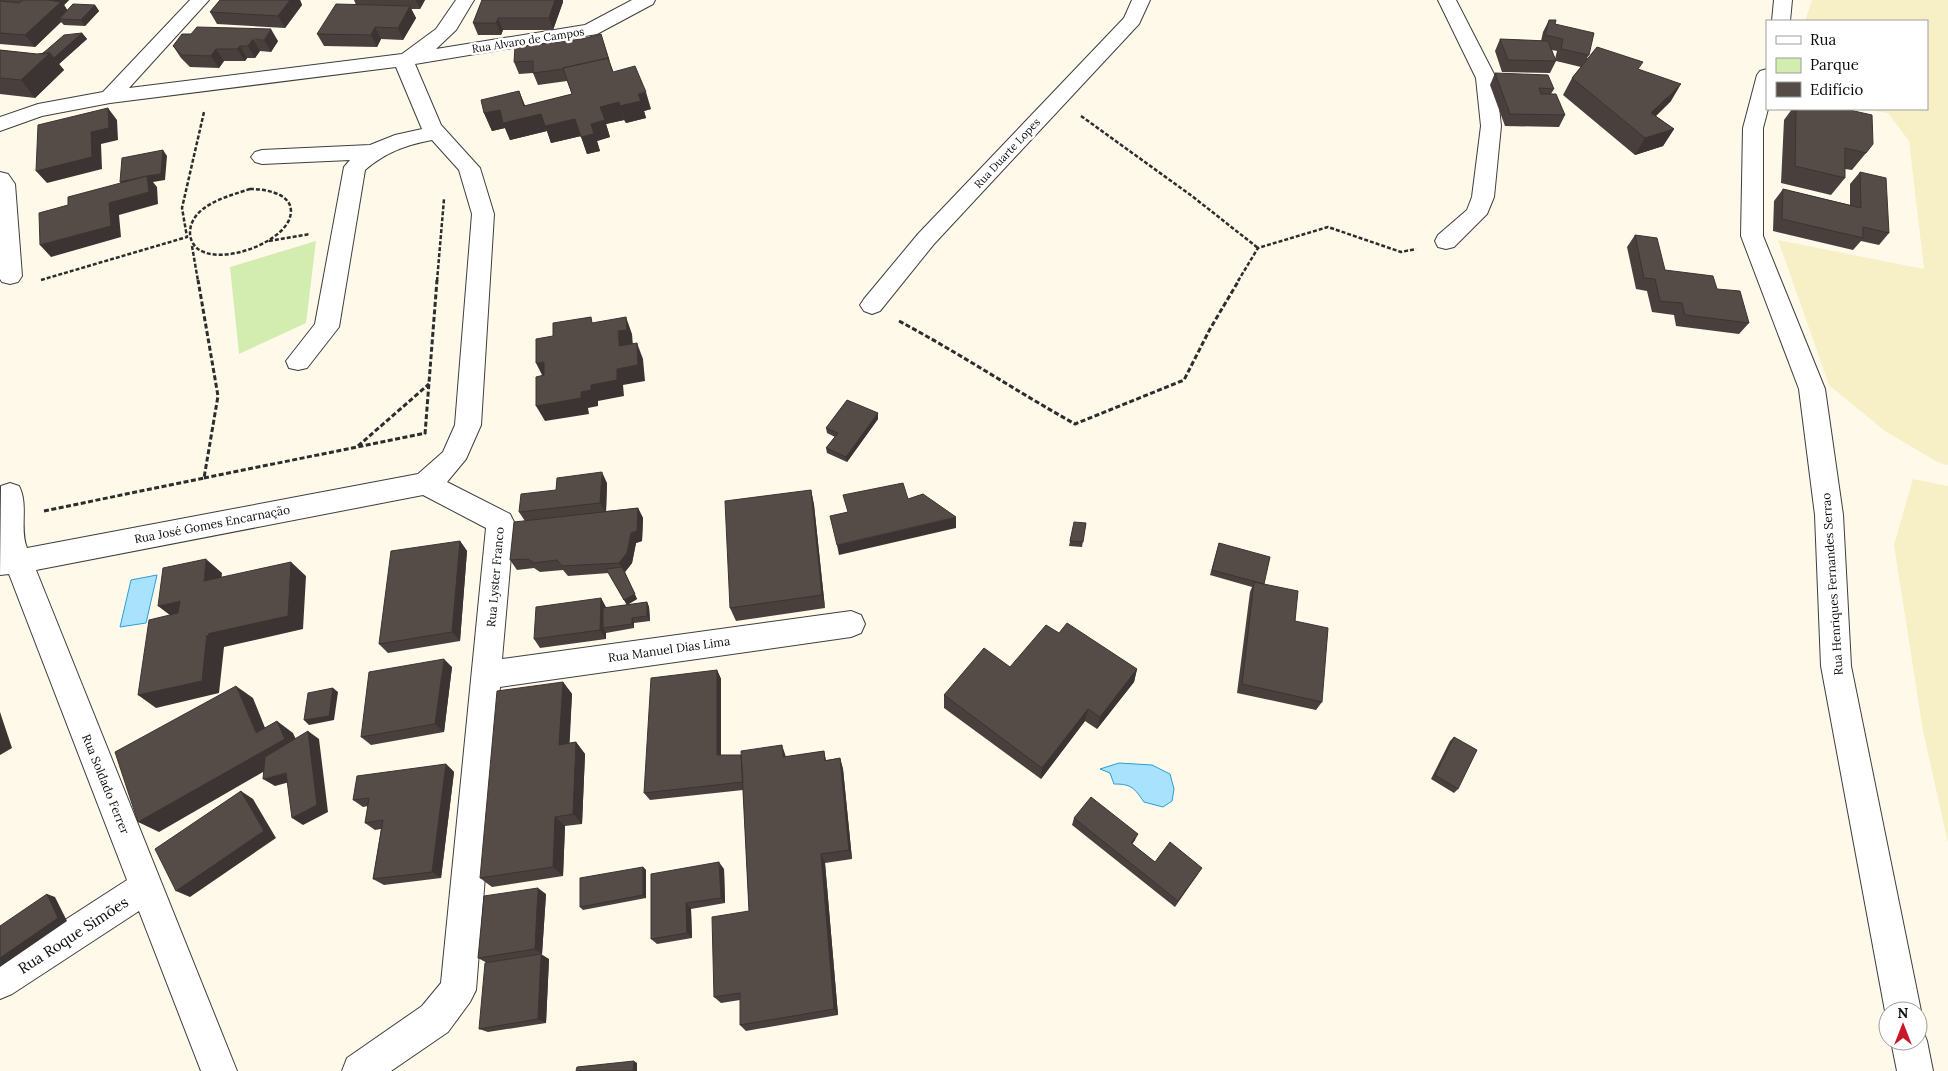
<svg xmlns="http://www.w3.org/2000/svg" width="1948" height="1071" font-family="Lora,serif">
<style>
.farmland{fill:#f7f0c7}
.green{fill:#d3edb0}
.water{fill:#a9e2fc;stroke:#2a9ed9}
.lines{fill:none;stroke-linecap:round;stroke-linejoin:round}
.minor-casing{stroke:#3e3e3e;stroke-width:2}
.path-far1{stroke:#2d2d2d;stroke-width:2.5;stroke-dasharray:4 2;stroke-linecap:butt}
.path{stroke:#2d2d2d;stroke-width:3;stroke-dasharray:5 2.5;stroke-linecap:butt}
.minor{fill:#fff;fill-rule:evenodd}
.wall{fill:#49403d;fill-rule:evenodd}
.shaded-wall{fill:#3c3432}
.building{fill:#554b47;stroke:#3c3432}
.labels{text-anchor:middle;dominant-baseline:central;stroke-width:5;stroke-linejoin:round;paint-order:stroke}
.far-street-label{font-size:11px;fill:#0b0b0b;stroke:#fff}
.street-label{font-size:12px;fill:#0b0b0b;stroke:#fff}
.near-street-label{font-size:15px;fill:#0b0b0b;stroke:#fff}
</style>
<rect width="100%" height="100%" fill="#fff9ea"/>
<path class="farmland" d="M1812,0H1948V465L1939,463L1885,431L1829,385L1778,240L1924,269L1909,141L1888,113L1861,109H1927V21H1805Z
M1913,479L1948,486V843L1923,731L1894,545Z"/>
<path class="green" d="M316,241L306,323L239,354L230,267Z"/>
<path class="water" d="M157,575L146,623L120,627L131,580Z
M1119,763L1152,765L1170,774L1174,789L1172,801L1163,807L1144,802C1134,788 1132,784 1114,784L1110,773L1100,769Z"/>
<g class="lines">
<defs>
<path id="minor" d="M190,0H209L129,88L402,54L436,29L456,0H474L456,30L436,49L585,25L632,0H655L653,4L597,34L415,64L441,125L480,168L494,214L481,425L466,459L447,482L510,514L514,522L502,659L851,611L861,615L865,624L861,633L851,637L500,687L476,990L470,1002L448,1032L391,1071H342L347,1058L422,1006L441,983L486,528L423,495L36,570L237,1071H201L139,911L12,994L0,999V962L127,880L9,574L0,575L1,486L10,483L19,486C29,505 19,529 27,548L418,474L443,452L455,425L472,214L459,170L432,140C406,145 386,152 365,170L339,327L307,368L298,370L289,368L286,361L315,324L344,167L350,160L262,164L255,162L251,157L255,152L262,150L370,145L395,135L422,129L396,67L110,103L42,116L0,131V117L38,104L103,92Z
M1132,0H1150L1139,24L934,244L880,311L872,314L864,311L860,305L864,299L918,234L1124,18Z
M1438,0H1456L1496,78L1501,126L1494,197L1487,214L1454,247L1446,249L1438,247L1435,241L1438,235L1467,210L1472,197L1481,126L1476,78Z
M1774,0H1792L1790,21H1772Z
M1767,69V109H1768L1763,128V236L1825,389L1843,515L1851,666L1921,1011L1918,1018V1011H1888V1018L1885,1011L1821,666L1815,515L1799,389L1741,236L1743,128L1757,75L1760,71Z
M0,172L8,174L15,184L22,276L18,282L10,284L2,282L0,279Z
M1918,1027L1922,1028L1927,1041L1933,1071H1897L1891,1041H1918Z"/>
</defs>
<use href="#minor" class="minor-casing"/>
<path class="path-far1" d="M1081,116L1192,196L1258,248
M250,189C268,189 299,195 289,220C278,245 220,265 198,249C193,245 190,239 190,233C190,205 229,196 250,189Z
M269,241L310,234
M192,246L198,281
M41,280L187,237L182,208L204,112
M437,281L444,199
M1238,281L1258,248L1328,227L1401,252L1416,249"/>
<path class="path" d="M899,321C959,353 1016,391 1075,424L1184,380L1210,329L1239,280
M425,434L437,280
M358,446L429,384
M204,478L426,433
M44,511L204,478L218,396L198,280"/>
<use href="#minor" class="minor"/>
</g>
<path class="wall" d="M0,0H69L64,5L67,10L95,5L99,11L85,26L64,25L61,22L35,47L0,44Z
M220,0H300L302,5L285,28L217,24L210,12Z
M354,0H425L420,9H411L416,18L403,40L381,39L377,47L324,46L317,34L356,5Z
M482,0H563V2L553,30H503L501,35H478L473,23Z
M1549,20L1555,24L1589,55L1587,58L1639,70L1671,101L1656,116L1674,129L1663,146L1635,155L1563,95L1572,78L1581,67L1556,61L1550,73L1502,72L1495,51L1500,39L1541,41L1543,32ZM1552,50L1557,51L1555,59Z
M82,33L87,39L59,64L64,70L35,98L0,94V50L37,54L42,53Z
M182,34L278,41L271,52L260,51L255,58H247L245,61H224L219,68L190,67L181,58L173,46Z
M601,34L613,72L651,109L644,111L646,118L626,123L624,120L606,124L610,137L597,141L600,151L587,154L581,136L551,143L547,131L510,140L505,128L492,131L484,113L519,91L525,106L572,94L567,81L538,85L533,73L519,74L514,62L582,39Z
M1495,73L1554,89L1551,94L1565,115L1559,127L1505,126L1490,85Z
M1792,109H1845L1866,153L1852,170L1845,169V178L1831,195L1781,183L1784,120Z
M1860,172L1889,233L1879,245L1861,241L1853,250L1773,231L1774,201L1783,189L1850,205V184Z
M1635,235L1665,270L1717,289L1749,323L1739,334L1676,326L1674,315L1652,312L1647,291L1636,289L1627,247Z
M878,413V419L847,462L827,453L826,448L835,437L827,433L826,428Z
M607,483L606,511L638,508L643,518L642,541L636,543L632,563L625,572L637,599L627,605L609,573L568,576L563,570L540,572L534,568L517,570L510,560L525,521L519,512Z
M811,490L814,505L825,608L736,621L730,608Z
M1086,523L1082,547L1069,546L1070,541Z
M460,541L467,551L460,641L388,653L379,644Z
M1219,543L1264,584L1295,621L1322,702L1316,710L1237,693L1250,592L1252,587L1210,575Z
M601,598L606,608L647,602L649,607L650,621L634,623V628L606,633V639L540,648L534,639Z
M1059,633L1137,669L1134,682L1097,729L1085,721L1041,779L944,708V695L1010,667Z
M452,667L444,732L371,745L361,737Z
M717,670L721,679V755L786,757L824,751L826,760L840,758L843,769L852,859L825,863L838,1015L746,1031L740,1025V1000L721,1003L714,997L749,911L743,790L650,800L644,793Z
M563,682L572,694L569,743L576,742L585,754L582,824L565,826L563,876L492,887L480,878Z
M1454,737L1458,789L1454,793L1431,779L1450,741Z
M446,764L454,772L441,878L384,885L373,879L381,829L375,830L365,823L368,806L363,807L353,800Z
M1074,818L1135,840L1132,844L1155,862L1198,874L1175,907L1072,825Z
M643,867L646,870V898L583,910L580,907Z
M724,869L725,903L691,909L692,938L657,944L651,939V874Z
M546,894L542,954L487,963L478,958Z
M549,959L546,1023L488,1032L479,1029Z"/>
<path class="shaded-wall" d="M48,0H69L64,5L70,14L59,19L61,22L35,47L25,35Z
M290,0H300L302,5L285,28L278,16Z
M416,0H425L420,9Z
M555,0H563V2L553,30L549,18Z
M95,5L99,11L85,26L81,20Z
M410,6L416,18L403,40L398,28Z
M498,18L503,30L501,35L496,23Z
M375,27L381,39L377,47L371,35Z
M271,29L278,41L271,52L264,40Z
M82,33L87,39L59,64L64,70L35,98L21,80L50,53Z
M253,39L260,51L255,58L248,46Z
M240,46L247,58L245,61L237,49Z
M216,49L224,61L219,68L211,56Z
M1681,84L1671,101L1641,130L1651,113Z
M519,91L526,108L576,106L575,119L581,136L551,143L547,131L510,140L505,128L492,131L484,113L524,106Z
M646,92L651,109L644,111L646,118L626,123L620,106L638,94Z
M619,102L624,120L606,124L610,137L597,141L600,151L587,154L581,137L600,107Z
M108,108L117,120L118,140L101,144L102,169L47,183L36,171L91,132Z
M1674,129L1663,146L1635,155L1645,138Z
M163,150L167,156L165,180L153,182L157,187L158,204L119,215L121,237L51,257L40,245L109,203L125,188L120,182Z
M626,317L632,334L633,346H619L618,331Z
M637,343L643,359L645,381L623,385L624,396L598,401V406L588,408L589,414L545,421L536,406L591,385L617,369Z
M544,362V379L536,363Z
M878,413V419L847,462L846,457Z
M602,472L607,483L606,513L600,503Z
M811,490L814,505L825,608L822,595Z
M638,508L643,518L642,541L636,543L632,563L625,572L619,563L631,533Z
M956,517V528L839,555L837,545Z
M460,541L467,551L460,641L452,632Z
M206,559L222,573L220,595L204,581Z
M291,562L306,576L303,629L224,647L219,693L156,708L138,695Z
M622,567L637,599L627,605L624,600Z
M601,598L606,607V628H603L606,633V639L600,630Z
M180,601L197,614L175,619L158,606Z
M647,602L649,607L650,621L647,616Z
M632,618L634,623V628L632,624Z
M444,659L452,667L444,732L435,724Z
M1137,669L1134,682L1097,729L1100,717Z
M717,670L721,679V763L717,755Z
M563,682L572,694L569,756L559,745Z
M236,686L253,698L272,745L256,733Z
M333,688L338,692L334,720L309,725L304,720Z
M1088,709L1085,721L1041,779L1042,768Z
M0,712L12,748L0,755Z
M277,721L293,733L301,750L159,832L138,822Z
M308,731L319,739L328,812L303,825L292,818Z
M576,742L585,754L582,824L573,814Z
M782,745L786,757H783Z
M840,758L843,769L852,859L849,850Z
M446,764L454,772L441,878L432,872Z
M286,773L297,780L275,786L263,779Z
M241,791L253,799L276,838L190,897L176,891Z
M555,817L565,826L563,876L553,867Z
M1138,834L1135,840L1128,850L1131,843Z
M821,854L825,863L838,1015L834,1009Z
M719,862L724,869L725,903L721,898Z
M643,867L646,870V898L643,895Z
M538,888L546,894L542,954L535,949Z
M47,894L55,897L67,921L0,967V958Z
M686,903L691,909L692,938L687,933Z
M541,954L549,959L546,1023L538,1019Z
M634,1061L637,1063V1071H633Z"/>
<path class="building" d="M23,0H48L61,2L25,35L0,33V1L19,3Z
M220,0H290L278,16L210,12Z
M482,0H555L549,18H498L496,23H473Z
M73,4L95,5L81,20L59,19Z
M336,4L410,6L398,28L375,27L371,35L317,34Z
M1549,20H1556L1555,24L1594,33L1589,55L1561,49L1563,39L1545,35Z
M197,27L271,29L264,40L253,39L248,46H240L237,49H216L211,56L182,55L173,46L182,34H191Z
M82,33L54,58L50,53L42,54L64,35Z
M601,34L609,60H608V58L563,68V69L533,73V61L514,62L515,47L582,39Z
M1500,39L1548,41L1556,61L1508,60Z
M1597,47L1643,62L1638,69L1681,84L1651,113L1674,129L1645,138L1572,78Z
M0,50L37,54L50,53L21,80L0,78Z
M608,58L613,72L635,66L646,92L638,94L641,101L620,106L619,102L600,107L605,120L591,124L594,134L581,137L575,119L545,126L541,114L503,123L500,110L484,113L481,100L519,91L524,106L572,94L563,68Z
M1495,73L1548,75L1554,89L1539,88L1541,94H1556L1565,115L1510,114Z
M108,108L109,128L91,132L92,157L36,171L38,125Z
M1796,109H1845L1872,115L1873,144L1866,153L1845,148V178L1795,166Z
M163,150L161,174L147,176L120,182L122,158Z
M1860,172L1886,178L1889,233L1863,227V238L1782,219L1783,189L1861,208Z
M147,176L149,192L109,203L111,226L40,245L39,213L68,205V197Z
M1635,235L1657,238L1665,270L1713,276L1717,289L1740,291L1749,323L1685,315L1682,303L1660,301L1655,279L1644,278Z
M591,317L592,323L626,317L627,330L618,331L619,346L637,343L638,365L617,369V380L591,385V390L581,392V398L536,406V377L544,375V362L536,363V339L553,336V323Z
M847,400L878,413L846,457L826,448L838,433L826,428Z
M602,472L600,503L519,512L521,494L556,490L557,478Z
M903,483L908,499L923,494L956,517L837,545L830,516L848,512L843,495Z
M811,490L822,595L730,608L725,501Z
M638,508L637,531L631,533L627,553L619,563L562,566L557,560L534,563L528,559L510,560L514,522Z
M1074,522L1086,523L1083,542L1070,541Z
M460,541L452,632L379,644L391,551Z
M1219,543L1270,557L1264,584L1212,570Z
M206,559L204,581L291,562L288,616L207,634L202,681L138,695L149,620L178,613L180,601L158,606L163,568Z
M622,567L635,594L624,600L606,569Z
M1254,582L1298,591L1295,621L1328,628L1322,702L1242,684Z
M601,598L600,630L534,639L536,607Z
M647,602V616L632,618V624L603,628V608Z
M1067,623L1137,669L1100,717L1088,709L1042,768L944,695L984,648L1010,667L1046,625L1059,633Z
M444,659L435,724L361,737L369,672Z
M717,670V755H741L743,782L644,793L651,678Z
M563,682L559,745L576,742L573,814L555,817L553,867L480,878L497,691Z
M236,686L256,733L277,721L285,739L138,822L115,752Z
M333,688L329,716L304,720L308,693Z
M308,731L317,805L292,818L286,773L263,779L265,757Z
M1454,737L1477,750L1458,789L1435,775Z
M782,745L783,757L824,751L825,761L840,758L849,850L821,854L834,1009L740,1025V993L714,997L712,917L749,911L741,751Z
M446,764L432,872L373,879L383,820L365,823L369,798L353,800L357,776Z
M241,791L264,831L176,891L155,849Z
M1091,797L1138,834L1131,843L1155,862L1170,842L1202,868L1178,901L1074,818Z
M719,862L721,898L686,903L687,933L651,939V874Z
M643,867V895L580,907V878Z
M538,888L535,949L478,958L484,896Z
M47,894L58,918L0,958V926Z
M541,954L538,1019L479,1029L485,963Z
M634,1061L633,1071H576L577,1067Z"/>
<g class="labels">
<g class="far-street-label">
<text transform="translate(528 40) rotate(-9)">Rua Alvaro de Campos</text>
<text transform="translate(1007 153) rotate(-47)">Rua Duarte Lopes</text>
</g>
<g class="street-label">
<text transform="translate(212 524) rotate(-11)">Rua José Gomes Encarnação</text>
<text transform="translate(495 577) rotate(-85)">Rua Lyster Franco</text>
<text transform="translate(1832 584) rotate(-94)">Rua Henriques Fernandes Serrao</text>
<text transform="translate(669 649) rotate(-8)">Rua Manuel Dias Lima</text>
<text transform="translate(106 784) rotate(68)">Rua Soldado Ferrer</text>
</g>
<g class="near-street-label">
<text transform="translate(73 935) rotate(-33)">Rua Roque Simões</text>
</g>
</g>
<rect x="1766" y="20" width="162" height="90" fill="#ffffff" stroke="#9d9d9d"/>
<rect x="1776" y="36" width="25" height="8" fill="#ffffff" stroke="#9d9d9d"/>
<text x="1810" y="45" font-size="15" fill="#0b0b0b">Rua</text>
<rect x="1776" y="58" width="25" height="15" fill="#d3edb0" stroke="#9d9d9d"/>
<text x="1810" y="70" font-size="15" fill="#0b0b0b">Parque</text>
<rect x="1776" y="82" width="25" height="15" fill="#554b47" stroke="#9d9d9d"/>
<text x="1810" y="95" font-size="15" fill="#0b0b0b">Edifício</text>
<g transform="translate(1903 1026)"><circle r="24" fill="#ffffff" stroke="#9d9d9d"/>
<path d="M0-4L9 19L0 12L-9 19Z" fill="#c7182c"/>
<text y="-8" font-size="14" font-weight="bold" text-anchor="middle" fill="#0b0b0b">N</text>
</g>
</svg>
